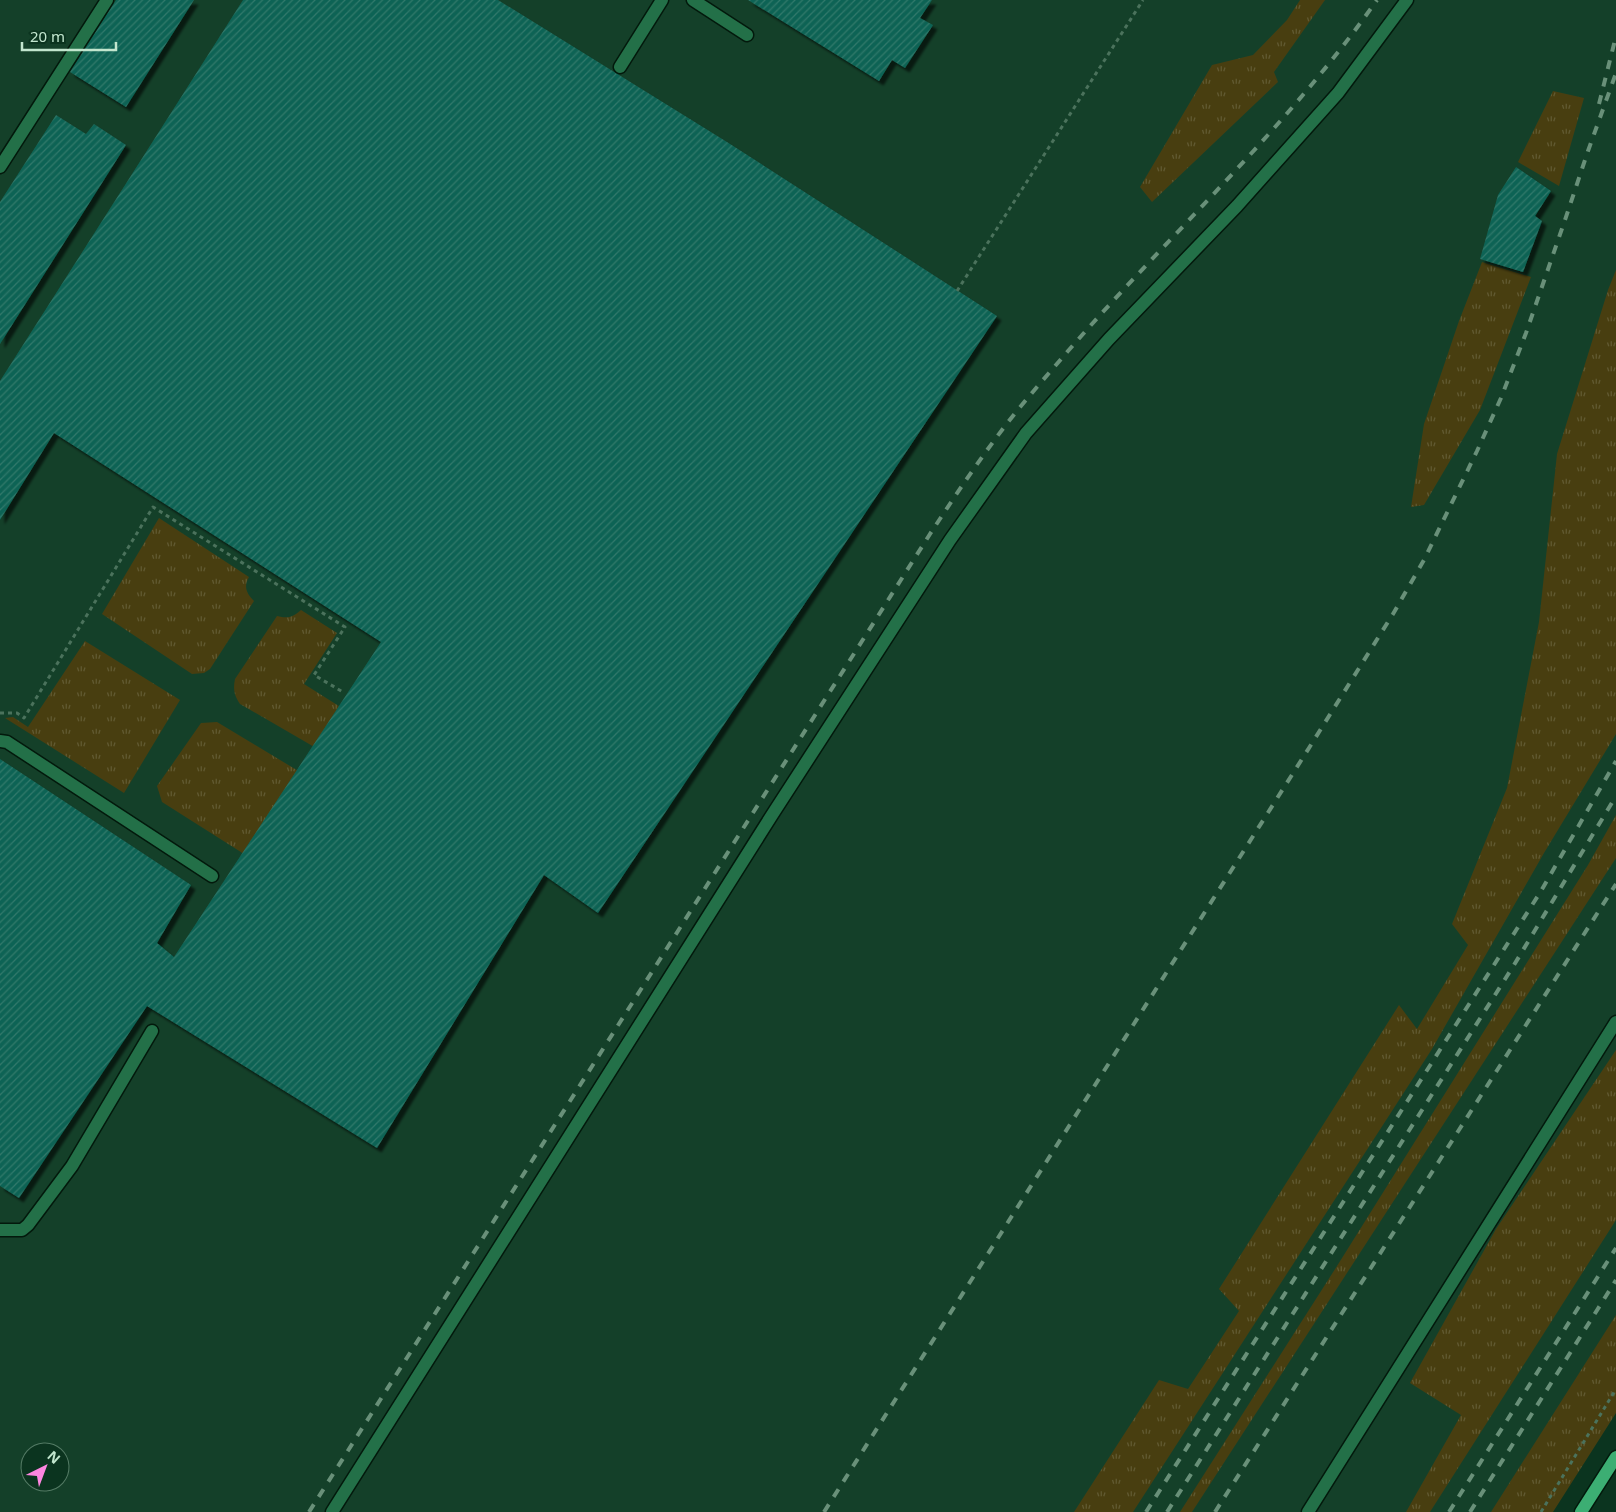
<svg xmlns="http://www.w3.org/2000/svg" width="1616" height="1512" font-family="'Noto Sans',sans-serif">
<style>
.built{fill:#144029;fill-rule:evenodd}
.grass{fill:url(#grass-tufts)}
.building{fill:url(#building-hatch);filter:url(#shadow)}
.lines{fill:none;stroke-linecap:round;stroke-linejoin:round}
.service-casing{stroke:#03190c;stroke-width:15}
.primary-casing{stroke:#03190c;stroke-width:15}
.path{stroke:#4b725c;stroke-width:3;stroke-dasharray:4 4;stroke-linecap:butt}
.service{stroke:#237048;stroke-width:12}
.primary{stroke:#3cae73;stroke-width:12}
.rail{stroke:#699079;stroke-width:4;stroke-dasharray:9 9;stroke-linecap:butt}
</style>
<defs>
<pattern id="grass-tufts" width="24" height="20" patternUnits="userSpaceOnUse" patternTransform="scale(1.25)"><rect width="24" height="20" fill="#483e10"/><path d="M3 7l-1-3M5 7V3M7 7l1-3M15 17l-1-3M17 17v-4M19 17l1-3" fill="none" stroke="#615a32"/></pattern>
<pattern id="building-hatch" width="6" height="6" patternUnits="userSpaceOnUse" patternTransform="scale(1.25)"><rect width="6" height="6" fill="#106354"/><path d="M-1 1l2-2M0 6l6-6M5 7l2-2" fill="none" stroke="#31796b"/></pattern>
<filter id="shadow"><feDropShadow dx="4.5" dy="4.5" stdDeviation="1" flood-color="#0009"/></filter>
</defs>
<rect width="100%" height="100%" fill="#0b341f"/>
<path class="built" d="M0,0H1616V1344L1512,1512H0ZM30,1452H60V1482H30Z"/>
<path class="grass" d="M1300,0H1325L1274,72L1278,82L1152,202L1140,187L1212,65L1253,55L1287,20Z
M1553,91L1584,98L1559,186L1518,162Z
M1482,262L1531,277L1480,410L1424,505L1411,507L1424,424L1459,321Z
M1616,270V734L1544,853L1432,1049L1133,1512H1074L1159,1380L1188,1389L1239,1311L1219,1289L1399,1005L1417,1029L1468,945L1452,924L1507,788L1539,622L1557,454L1608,290Z
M159,518L249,577C243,587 247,594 254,601L210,669L204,673L192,674L102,614Z
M301,610L337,633L304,684L342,708L316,748L240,704C234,695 233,689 235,679L277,616C288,619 293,617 301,610Z
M85,641L180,700L124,793L5,718L13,717L28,727Z
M217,722L300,772L244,854L162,802L157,786L201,723Z
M1616,815V858L1192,1512H1180L1337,1266L1588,865Z
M1616,1050V1220L1430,1512H1406L1461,1415L1410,1383L1496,1229Z
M1616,1315V1413L1553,1512H1491Z"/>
<path class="building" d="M116,0H194L126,107L70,72Z
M243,0H498L727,142L997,316L598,913L544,875L377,1148L147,1006L19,1198L0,1186V759L191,885L157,943L174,957L381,642L54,433L0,520V381Z
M748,0H932L920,18L933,25L905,68L892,60L879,81Z
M56,115L86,134L94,124L126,145L0,344V202Z
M1516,167L1551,191L1535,216L1542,221L1523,272L1480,259L1498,195Z"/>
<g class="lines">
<defs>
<path id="service" d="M693,0L747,35
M620,67L662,0
M0,167L107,0
M0,741L7,742L212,876
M0,1230H22L28,1225L72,1166L152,1031
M332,1512L772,815L950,540L1026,433L1109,339L1237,206L1338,93L1407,0
M1308,1512L1616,1022"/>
<path id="primary" d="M1581,1512L1616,1457"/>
</defs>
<use href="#service" class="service-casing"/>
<use href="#primary" class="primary-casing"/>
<path class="path" d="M957,291L1143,0
M0,713H17L24,718L153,507L345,627L314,675L343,692
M1541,1512L1616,1389"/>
<use href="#service" class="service"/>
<use href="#primary" class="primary"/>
<path class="rail" d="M1599,104L1616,36
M309,1512L930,534C951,502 973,469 996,438C1018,408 1044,379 1068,351C1171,233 1287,128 1377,0
M824,1512L1309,748L1393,614L1424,560L1477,451L1501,398L1526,333L1565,220L1588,151L1616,73
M1146,1512L1541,891L1616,761
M1167,1512L1514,965L1616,796
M1215,1512L1616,884
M1449,1512L1616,1248
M1470,1512L1616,1280"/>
</g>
<g transform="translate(45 1467) rotate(42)"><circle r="24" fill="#0b341f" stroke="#547b65"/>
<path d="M0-4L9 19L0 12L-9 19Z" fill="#fe86e1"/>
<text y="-8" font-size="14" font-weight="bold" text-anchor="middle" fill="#c2e6ce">N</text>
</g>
<path d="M22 42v8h94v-8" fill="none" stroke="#c2e6ce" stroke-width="2.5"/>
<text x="30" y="42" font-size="15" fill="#c2e6ce" stroke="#0b341f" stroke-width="4" paint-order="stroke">20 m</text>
</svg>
